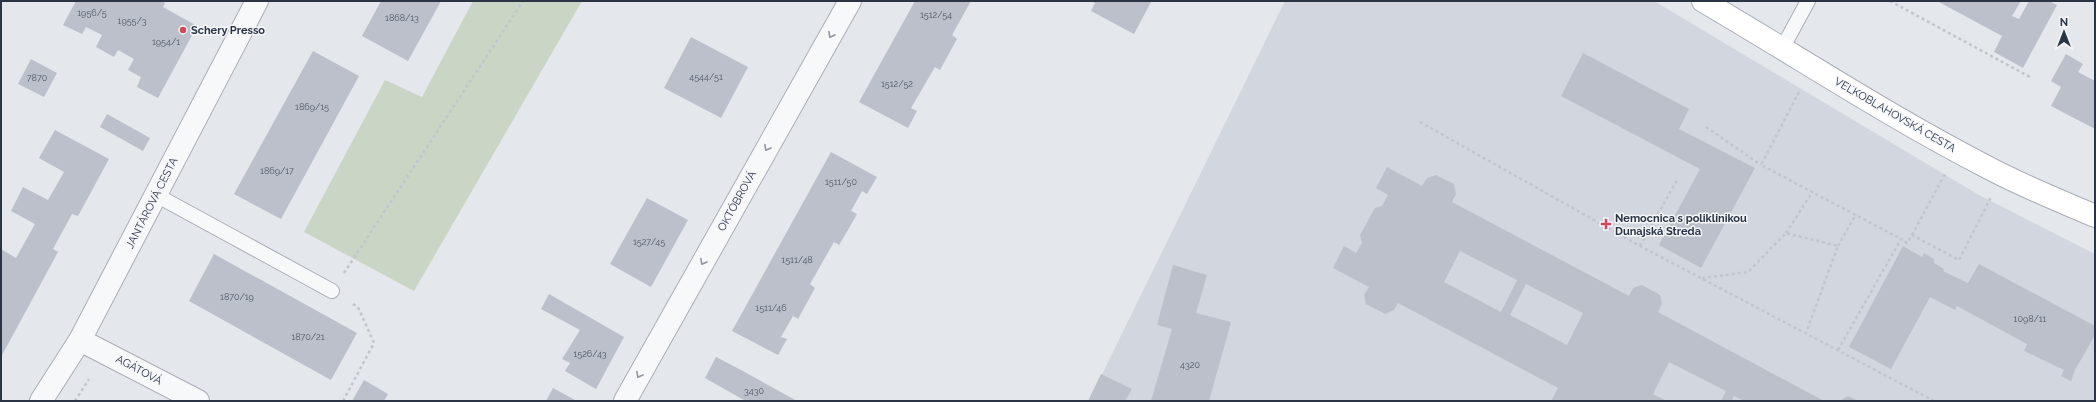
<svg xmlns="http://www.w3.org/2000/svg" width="2096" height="402" font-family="Raleway,sans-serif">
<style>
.built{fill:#d2d6de}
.green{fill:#c9d6c5}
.building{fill:#bbc0ca;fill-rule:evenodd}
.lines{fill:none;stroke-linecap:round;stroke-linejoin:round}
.service-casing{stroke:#a9aeb7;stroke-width:16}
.minor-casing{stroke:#a9aeb7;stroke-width:24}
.secondary-casing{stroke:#a9aeb7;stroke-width:24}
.path{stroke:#c2c5cb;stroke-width:2.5;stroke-dasharray:3 3;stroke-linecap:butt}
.service{stroke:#f7f8fa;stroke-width:14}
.minor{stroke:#f7f8fa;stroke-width:22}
.secondary{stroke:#fff;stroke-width:22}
.oneway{stroke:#9196a0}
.poi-dot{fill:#d1495b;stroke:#f4f6f9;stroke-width:1.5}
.labels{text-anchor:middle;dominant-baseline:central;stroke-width:3;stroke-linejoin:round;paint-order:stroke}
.number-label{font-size:9px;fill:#4f5766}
.poi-label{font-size:11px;font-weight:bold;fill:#2b3445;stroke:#f4f6f9;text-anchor:start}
.street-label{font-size:11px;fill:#2b3445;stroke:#f4f6f9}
</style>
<rect width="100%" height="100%" fill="#e4e7ec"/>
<path class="built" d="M1285,1H1654L1979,195L2095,254V401H1089Z"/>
<path class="green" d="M473,1H582L414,291L304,232L385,80L422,97Z"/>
<path class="building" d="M76,1H161L165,3L163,7L197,26L158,98L137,87L141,77L128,70L134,59L118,50L114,57L96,47L102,35L86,27L82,34L63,25Z
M381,1H441L408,61L362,36Z
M915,1H971L952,35L957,39L940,70L935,67L911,108L917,111L908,128L859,102Z
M1091,1H1150L1151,2L1134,34L1091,11L1095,3Z
M1937,1H2021L2012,16L2019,19L2029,1H2049L2057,5L2023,68L1994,52L2002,36Z
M691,37L748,67L721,118L664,88Z
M313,51L359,76L281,219L234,194Z
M1583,53L1689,109L1679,129L1755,168L1701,268L1659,245L1700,169L1561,96Z
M2066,54L2083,64L2078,72L2095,81V129L2051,106L2061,87L2051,81Z
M31,59L57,73L44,97L18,84Z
M107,114L150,138L143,151L100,127Z
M55,130L109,159L78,216L72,214L53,249L58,252L1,357V249L16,258L35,224L11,211L23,187L48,200L64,172L39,158Z
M831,152L877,177L867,194L862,191L851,211L857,214L848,230L839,245L834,242L810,284L815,288L798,319L793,316L781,337L787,339L778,355L732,331Z
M1387,167L1422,186L1427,178L1436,175L1454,184L1456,194L1452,202L1629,296L1633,288L1642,285L1660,295L1662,304L1658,312L1824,401H1744L1734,396L1732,401H1721L1726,391L1669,362L1653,394L1667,401H1551L1558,388L1398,303L1394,310L1385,314L1366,304L1364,295L1369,287L1333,268L1344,246L1356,253L1362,243L1360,235L1375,208L1382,206L1388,195L1376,188ZM1460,251L1517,280L1501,312L1444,282ZM1526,284L1583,313L1567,345L1510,315Z
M647,198L688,220L651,287L610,264Z
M1903,246L1922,257L1924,253L1934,259V263L1944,269L1943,271L1968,283L1979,264L2095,326V335L2075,370L2071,381L2061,376L2064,370L2024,351L2027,344L1957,306L1955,310L1930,297L1891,369L1849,347Z
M214,254L357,333L331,380L189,301Z
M1173,265L1207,275L1196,313L1231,322L1209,401H1151L1172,329L1157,325Z
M549,294L624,337L596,389L565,371L570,363L562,359L580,330L541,309Z
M716,357L741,370L797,401H747L742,399L705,378Z
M1101,374L1132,389L1125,401H1088Z
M364,380L388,394L384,401H352Z
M553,388L577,401H546Z
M1848,396L1858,401H1839Z"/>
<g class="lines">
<defs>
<path id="service" d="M1783,47L1808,1
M156,195L332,291"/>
<path id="minor" d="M80,340L198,401
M41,401L80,340L257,1
M625,401L850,1"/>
<path id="secondary" d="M1703,1C1797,56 1888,116 1985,166C2020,185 2058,200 2095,216"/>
</defs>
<use href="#service" class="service-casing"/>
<use href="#minor" class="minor-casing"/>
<use href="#secondary" class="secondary-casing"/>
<path class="path" d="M1890,1L2030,77
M1799,92L1761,165L1901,239
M1420,122L1640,246L1934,401
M1706,127L1761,165
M1786,233L1813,191
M1912,235L1945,174
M1640,246L1677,180
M1838,246L1856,214
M344,273L523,1
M1702,278L1748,272L1786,233L1838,246L1806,333
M1838,350L1901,239L1907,243L1912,235L1959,260L1991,197
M75,401L89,379
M343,401L374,343L358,307L351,303"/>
<use href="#service" class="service"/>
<use href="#minor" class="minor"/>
<use href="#secondary" class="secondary"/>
</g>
<defs><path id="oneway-chevron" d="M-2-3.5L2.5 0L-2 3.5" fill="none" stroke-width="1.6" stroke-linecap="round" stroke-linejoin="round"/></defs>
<g class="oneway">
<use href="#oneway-chevron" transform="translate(831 35) rotate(119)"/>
<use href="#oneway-chevron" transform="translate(767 148) rotate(119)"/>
<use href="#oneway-chevron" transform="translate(703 262) rotate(119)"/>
<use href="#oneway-chevron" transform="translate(639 375) rotate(119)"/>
</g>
<g class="poi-dot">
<circle cx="183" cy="30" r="4"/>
<path d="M1604 218h4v4h4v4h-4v4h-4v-4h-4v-4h4z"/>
</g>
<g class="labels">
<g class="number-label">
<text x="92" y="13">1956/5</text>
<text x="936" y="15">1512/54</text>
<text x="402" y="18">1868/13</text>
<text x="132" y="21">1955/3</text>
<text x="166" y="42">1954/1</text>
<text x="706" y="77">4544/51</text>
<text x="37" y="78">7870</text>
<text x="897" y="84">1512/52</text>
<text x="312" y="107">1869/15</text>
<text x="277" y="171">1869/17</text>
<text x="841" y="182">1511/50</text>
<text x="649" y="242">1527/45</text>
<text x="797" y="260">1511/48</text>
<text x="237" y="297">1870/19</text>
<text x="771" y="308">1511/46</text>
<text x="2030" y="319">1098/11</text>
<text x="308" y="337">1870/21</text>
<text x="590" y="354">1526/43</text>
<text x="1190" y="365">4320</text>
<text x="754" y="391">3430</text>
</g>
<g class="poi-label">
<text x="191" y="30">Schery Presso</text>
<text x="1615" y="218">Nemocnica s poliklinikou<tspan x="1615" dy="13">Dunajská Streda</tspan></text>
</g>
<g class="street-label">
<text transform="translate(1895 115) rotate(30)">VEĽKOBLAHOVSKÁ CESTA</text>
<text transform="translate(737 201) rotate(-61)">OKTÓBROVÁ</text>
<text transform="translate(152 203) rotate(-63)">JANTÁROVÁ CESTA</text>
<text transform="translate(139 370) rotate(28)">AGÁTOVÁ</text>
</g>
</g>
<rect width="2096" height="402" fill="none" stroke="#2b3445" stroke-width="4"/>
<g transform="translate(2064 32)" stroke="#f4f6f9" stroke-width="3" paint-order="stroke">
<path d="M0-3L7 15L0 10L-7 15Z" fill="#2b3445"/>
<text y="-6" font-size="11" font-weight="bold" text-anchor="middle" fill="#2b3445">N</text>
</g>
</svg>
